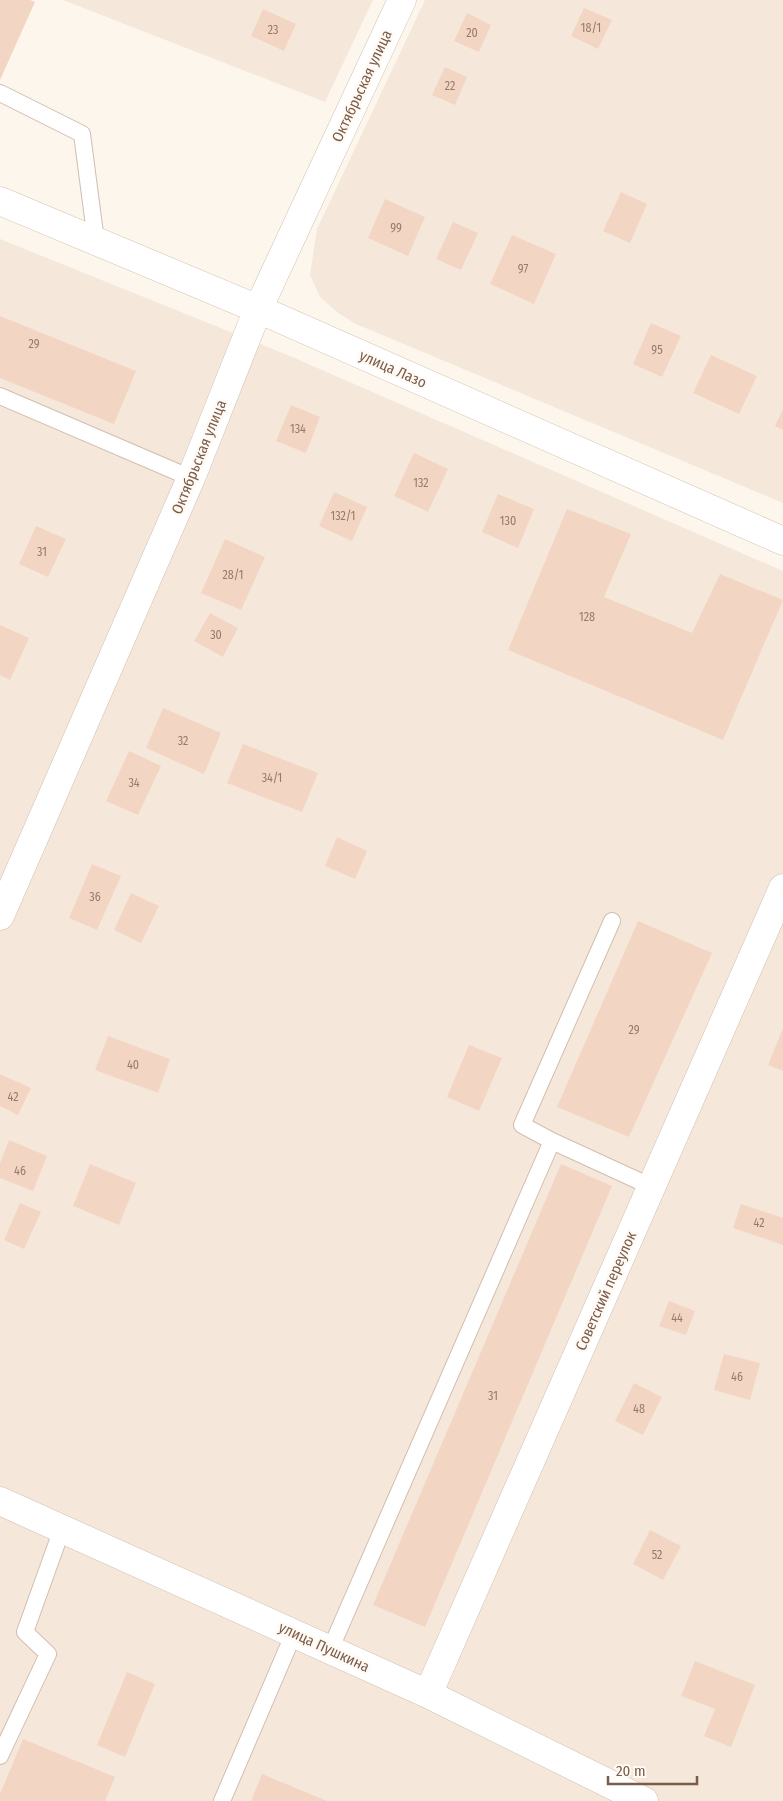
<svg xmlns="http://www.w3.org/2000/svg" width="783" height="1801" font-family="'Fira Sans Condensed',sans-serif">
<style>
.residential{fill:#f5e8da}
.building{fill:#f3d5c3}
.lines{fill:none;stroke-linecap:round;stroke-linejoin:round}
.service-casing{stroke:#d1beb0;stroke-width:18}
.minor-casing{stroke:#d1beb0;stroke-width:29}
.tertiary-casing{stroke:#d1beb0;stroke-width:29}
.secondary-casing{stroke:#d6c0b0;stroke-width:29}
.service{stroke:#fff;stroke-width:16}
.minor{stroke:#fff;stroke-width:28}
.tertiary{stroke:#fff;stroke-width:28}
.secondary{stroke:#fff;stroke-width:28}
.labels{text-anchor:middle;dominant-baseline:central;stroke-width:5;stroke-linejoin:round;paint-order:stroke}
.number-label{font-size:12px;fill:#987a6a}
.street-label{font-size:15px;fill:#7a5c4d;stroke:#fffaf3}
</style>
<rect width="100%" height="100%" fill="#fdf6ec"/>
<path class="residential" d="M63,0H373L325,102Z
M425,0H783V503L356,324L338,313L320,297L310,275L317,229Z
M0,239L290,356L783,571V1801H0Z"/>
<path class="building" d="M0,0H30L35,2L0,80Z
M584,8L612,20L598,49L571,36Z
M263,9L296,24L284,51L251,36Z
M467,13L491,25L479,52L454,41Z
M445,67L467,77L455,105L432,95Z
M621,192L647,204L630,243L603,231Z
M385,199L425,217L408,256L368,238Z
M453,222L478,233L461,270L436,259Z
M512,235L556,254L534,304L490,284Z
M0,316L136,371L114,424L0,378Z
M651,323L681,336L662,377L633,364Z
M711,355L757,376L739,414L693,393Z
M291,405L320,417L306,453L276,441Z
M783,409V430L775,426Z
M414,453L448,469L428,512L394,496Z
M334,492L367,507L352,541L319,526Z
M498,494L534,509L518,548L482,532Z
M567,509L631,534L604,597L692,633L720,574L783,600L723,740L508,650Z
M36,526L66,539L48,577L19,564Z
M225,539L265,557L241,610L201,593Z
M210,613L238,628L223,657L194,641Z
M0,625L29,638L10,680L0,675Z
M163,708L221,733L204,774L146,748Z
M243,744L318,773L302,812L227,783Z
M129,751L161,766L138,815L106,801Z
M337,837L367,851L355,879L325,866Z
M92,864L121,876L97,930L69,918Z
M131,893L159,906L141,943L114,930Z
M638,921L712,953L629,1137L557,1107Z
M783,1028V1071L768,1065Z
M108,1036L170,1059L158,1093L95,1070Z
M469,1045L502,1058L479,1111L447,1097Z
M0,1074L31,1088L18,1115L0,1106Z
M9,1140L47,1156L33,1191L0,1178V1163Z
M90,1164L136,1183L119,1225L73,1206Z
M561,1164L612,1186L425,1627L373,1605Z
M20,1203L41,1212L24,1249L4,1240Z
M741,1204L783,1218V1245L733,1228Z
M669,1301L695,1311L686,1335L659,1326Z
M724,1354L760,1363L750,1400L714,1390Z
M634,1383L662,1397L643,1435L615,1421Z
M650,1530L681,1546L663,1580L633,1564Z
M695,1661L755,1685L731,1747L704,1736L715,1709L681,1696Z
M127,1672L155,1684L125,1757L97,1745Z
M23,1739L115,1777L105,1801H0V1794Z
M262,1774L327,1801H251Z"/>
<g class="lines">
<defs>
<path id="service" d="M0,93L82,134L96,241
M0,396L191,478
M612,921L522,1125L552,1141L652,1187
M330,1650L552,1141
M0,1756L48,1654L25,1632L62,1529
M222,1801L294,1633"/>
<path id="minor" d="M258,309L402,0
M0,1501L428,1694L644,1801
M428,1694L783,888"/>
<path id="tertiary" d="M0,916L191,478L258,309"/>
<path id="secondary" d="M0,201L258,309L783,541"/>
</defs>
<use href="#service" class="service-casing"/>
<use href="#minor" class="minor-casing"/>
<use href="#tertiary" class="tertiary-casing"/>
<use href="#secondary" class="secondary-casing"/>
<use href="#service" class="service"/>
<use href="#minor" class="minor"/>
<use href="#tertiary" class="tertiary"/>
<use href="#secondary" class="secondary"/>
</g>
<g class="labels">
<g class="number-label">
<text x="591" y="28">18/1</text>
<text x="273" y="30">23</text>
<text x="472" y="33">20</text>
<text x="450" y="86">22</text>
<text x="396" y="228">99</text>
<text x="523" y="269">97</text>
<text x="34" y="344">29</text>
<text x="657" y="350">95</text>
<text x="298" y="429">134</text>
<text x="421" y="483">132</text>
<text x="343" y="516">132/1</text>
<text x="508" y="521">130</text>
<text x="42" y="552">31</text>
<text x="233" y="575">28/1</text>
<text x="587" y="617">128</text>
<text x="216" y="635">30</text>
<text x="183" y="741">32</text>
<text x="272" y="778">34/1</text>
<text x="134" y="783">34</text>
<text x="95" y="897">36</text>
<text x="634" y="1030">29</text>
<text x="133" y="1065">40</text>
<text x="13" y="1097">42</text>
<text x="20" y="1171">46</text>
<text x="759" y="1223">42</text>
<text x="677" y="1318">44</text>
<text x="737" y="1377">46</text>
<text x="493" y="1396">31</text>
<text x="639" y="1409">48</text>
<text x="657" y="1555">52</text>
</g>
<g class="street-label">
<text transform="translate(362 86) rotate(-65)">Октябрьская улица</text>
<text transform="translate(393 369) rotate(24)">улица Лазо</text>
<text transform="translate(199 457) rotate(-68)">Октябрьская улица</text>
<text transform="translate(606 1291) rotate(-66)">Советский переулок</text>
<text transform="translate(324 1647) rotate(25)">улица Пушкина</text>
</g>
</g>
<path d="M608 1776v8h89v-8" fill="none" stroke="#7a5c4d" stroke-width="2.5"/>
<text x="616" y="1776" font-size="15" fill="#7a5c4d" stroke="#fffaf3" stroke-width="4" paint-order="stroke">20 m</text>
</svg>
